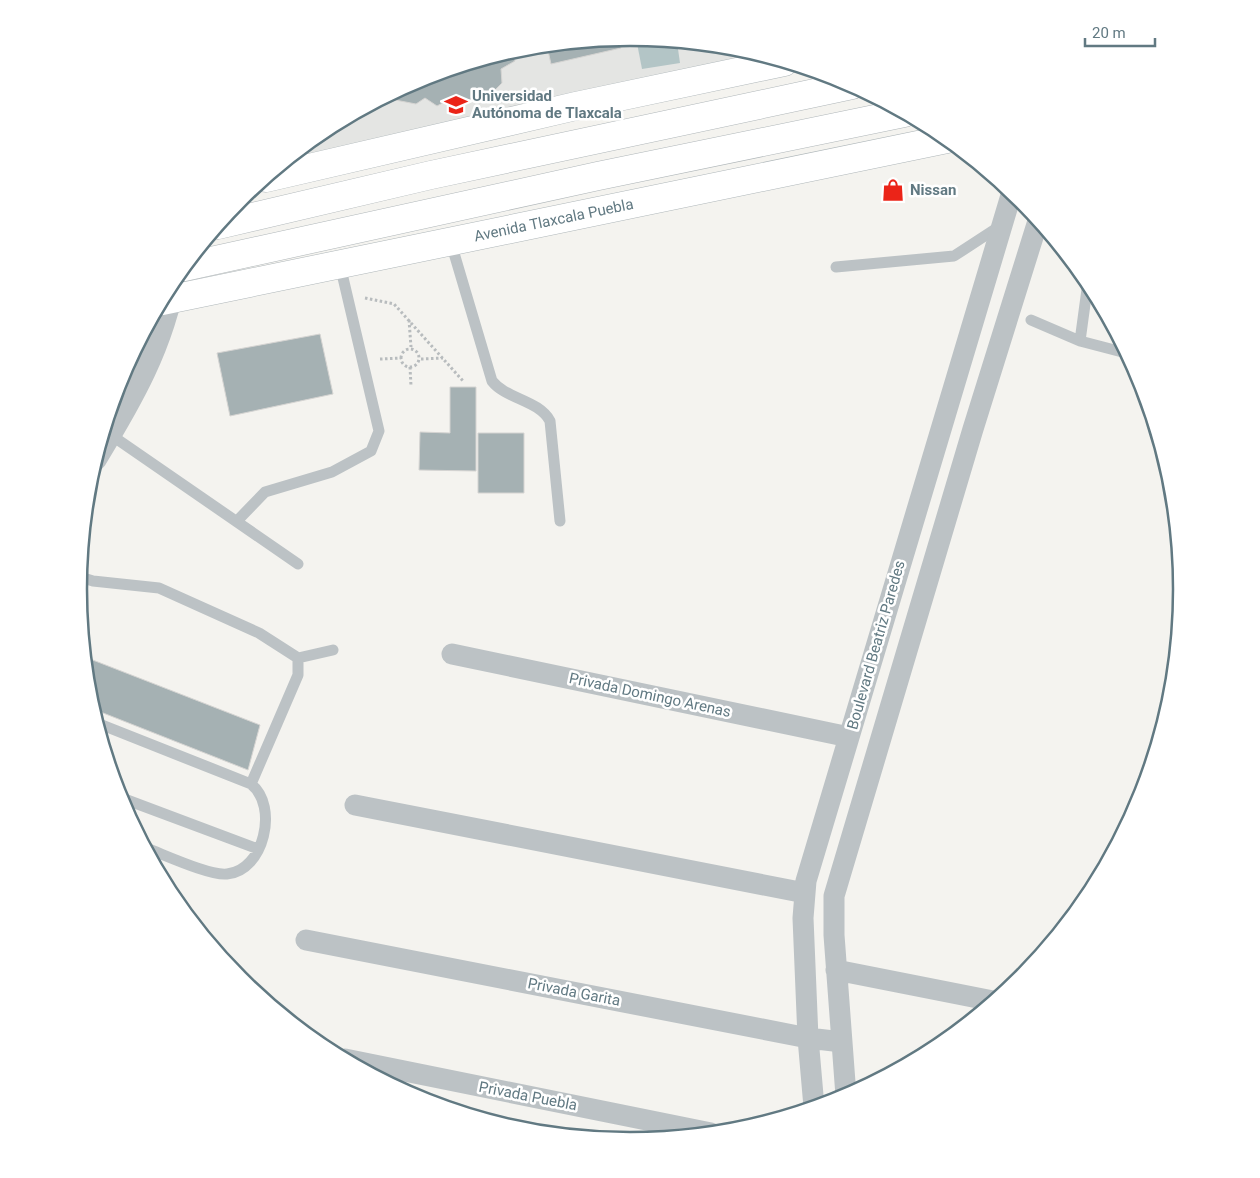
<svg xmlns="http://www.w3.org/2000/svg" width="1260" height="1178" font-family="Roboto,sans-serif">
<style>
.built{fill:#e4e5e3}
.water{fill:#b3c5c6}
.building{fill:#a5b1b3;stroke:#d5d4d2}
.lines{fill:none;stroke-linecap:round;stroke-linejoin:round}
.secondary-casing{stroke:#aeb6b9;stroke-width:29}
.primary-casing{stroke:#afb6b9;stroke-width:29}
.path{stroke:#b8bcbe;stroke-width:3;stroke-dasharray:2.5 2.5;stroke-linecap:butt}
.service{stroke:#bcc2c5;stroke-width:11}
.minor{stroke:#bcc2c5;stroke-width:21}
.secondary{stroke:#fff;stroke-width:28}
.primary{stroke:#fff;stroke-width:28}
.labels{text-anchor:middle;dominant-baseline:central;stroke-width:5;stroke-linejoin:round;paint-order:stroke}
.poi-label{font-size:15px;font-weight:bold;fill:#617982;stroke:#fff;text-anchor:start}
.street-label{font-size:15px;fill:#617982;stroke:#fff}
.rim{fill:none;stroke:#617982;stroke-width:2.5}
</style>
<rect width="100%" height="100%" fill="#f4f3ef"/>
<path class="built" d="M630,38L738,48L764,56L287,161L324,130L419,79L523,48Z"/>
<path class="water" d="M636,38L677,42L680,63L642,69Z"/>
<path class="building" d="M619,39L621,48L551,64L547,46Z
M513,51L515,61L501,69L502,83L490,95L475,89L472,99L460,103L454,97L437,106L425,98L416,104L390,99V95L419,79L461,67L468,70L482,60Z
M320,334L333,394L230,416L217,353Z
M450,387H476V471L419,470L420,432L450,433Z
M478,433H524V493H478Z
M85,657L260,725L248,770L93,709L89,696Z"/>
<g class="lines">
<defs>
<g id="secondary">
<path d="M266,178L576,106L784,62"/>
<path id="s1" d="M162,301L947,139"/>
</g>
<path id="primary" d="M218,225L431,175L852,85
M184,267L598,176L904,113"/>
</defs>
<use href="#secondary" class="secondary-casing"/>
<use href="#primary" class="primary-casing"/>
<path class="path" d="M365,298L394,304L463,381
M409,320L411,347
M401 358a9 9 0 1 1 18 0a9 9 0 1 1-18 0Z
M380,359L401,358
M421,359L443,358
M410,367L411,386"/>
<path class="service" d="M451,243L492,381C506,399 539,400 550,421L560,521
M836,267L954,256L1000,226
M1031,320L1080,341L1126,353
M1080,341L1088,282
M120,381L132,363L152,342
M111,435L298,564
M237,521L265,492L332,472L371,451L379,431L340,265
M80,577L93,581L159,588L259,633L298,658L333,650
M97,723L251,784L298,675V658
M119,797L258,849
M146,848C165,855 210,876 227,874C264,871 279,806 251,784"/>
<path class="minor" d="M96,460C132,401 164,346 176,276
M452,654L849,737
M355,805L805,893
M306,940L808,1038L842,1042
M836,970L993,1001
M345,1059L711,1133
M846,1096L834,935V896L973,429L1038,221
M814,1107L808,1038L803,918L806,881L1012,192"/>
<use href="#secondary" class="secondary"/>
<use href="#primary" class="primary"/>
</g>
<defs>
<symbol id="university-bare" viewBox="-9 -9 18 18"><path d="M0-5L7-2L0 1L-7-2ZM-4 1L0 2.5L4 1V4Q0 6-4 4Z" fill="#eb2418" stroke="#fff" stroke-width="2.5" paint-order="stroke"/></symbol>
<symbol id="shop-bare" viewBox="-9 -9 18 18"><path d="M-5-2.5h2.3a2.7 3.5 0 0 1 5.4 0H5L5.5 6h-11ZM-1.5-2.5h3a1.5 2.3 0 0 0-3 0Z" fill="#eb2418" stroke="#fff" stroke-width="2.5" paint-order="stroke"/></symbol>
</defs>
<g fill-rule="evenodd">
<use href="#university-bare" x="440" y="89" width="32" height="32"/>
<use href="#shop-bare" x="877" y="174" width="32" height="32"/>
</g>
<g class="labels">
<g class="poi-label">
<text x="472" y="96">Universidad<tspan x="472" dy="17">Autónoma de Tlaxcala</tspan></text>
<text x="910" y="190">Nissan</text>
</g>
<g class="street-label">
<text stroke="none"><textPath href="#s1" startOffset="400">Avenida Tlaxcala Puebla</textPath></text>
<text transform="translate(876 645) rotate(-74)">Boulevard Beatriz Paredes</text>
<text transform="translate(650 695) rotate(12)">Privada Domingo Arenas</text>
<text transform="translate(574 992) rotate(11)">Privada Garita</text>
<text transform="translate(528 1096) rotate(11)">Privada Puebla</text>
</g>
</g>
<path d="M0 0H1260V1178H0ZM87 589a543 543 0 1 1 1086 0a543 543 0 1 1-1086 0Z" fill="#fff" fill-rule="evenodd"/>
<path class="rim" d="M87 589a543 543 0 1 1 1086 0a543 543 0 1 1-1086 0Z"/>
<path d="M1085 38v8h70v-8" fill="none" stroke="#617982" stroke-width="2.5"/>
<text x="1092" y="38" font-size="15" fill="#617982" stroke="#ffffff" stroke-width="4" paint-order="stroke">20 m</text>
</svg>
